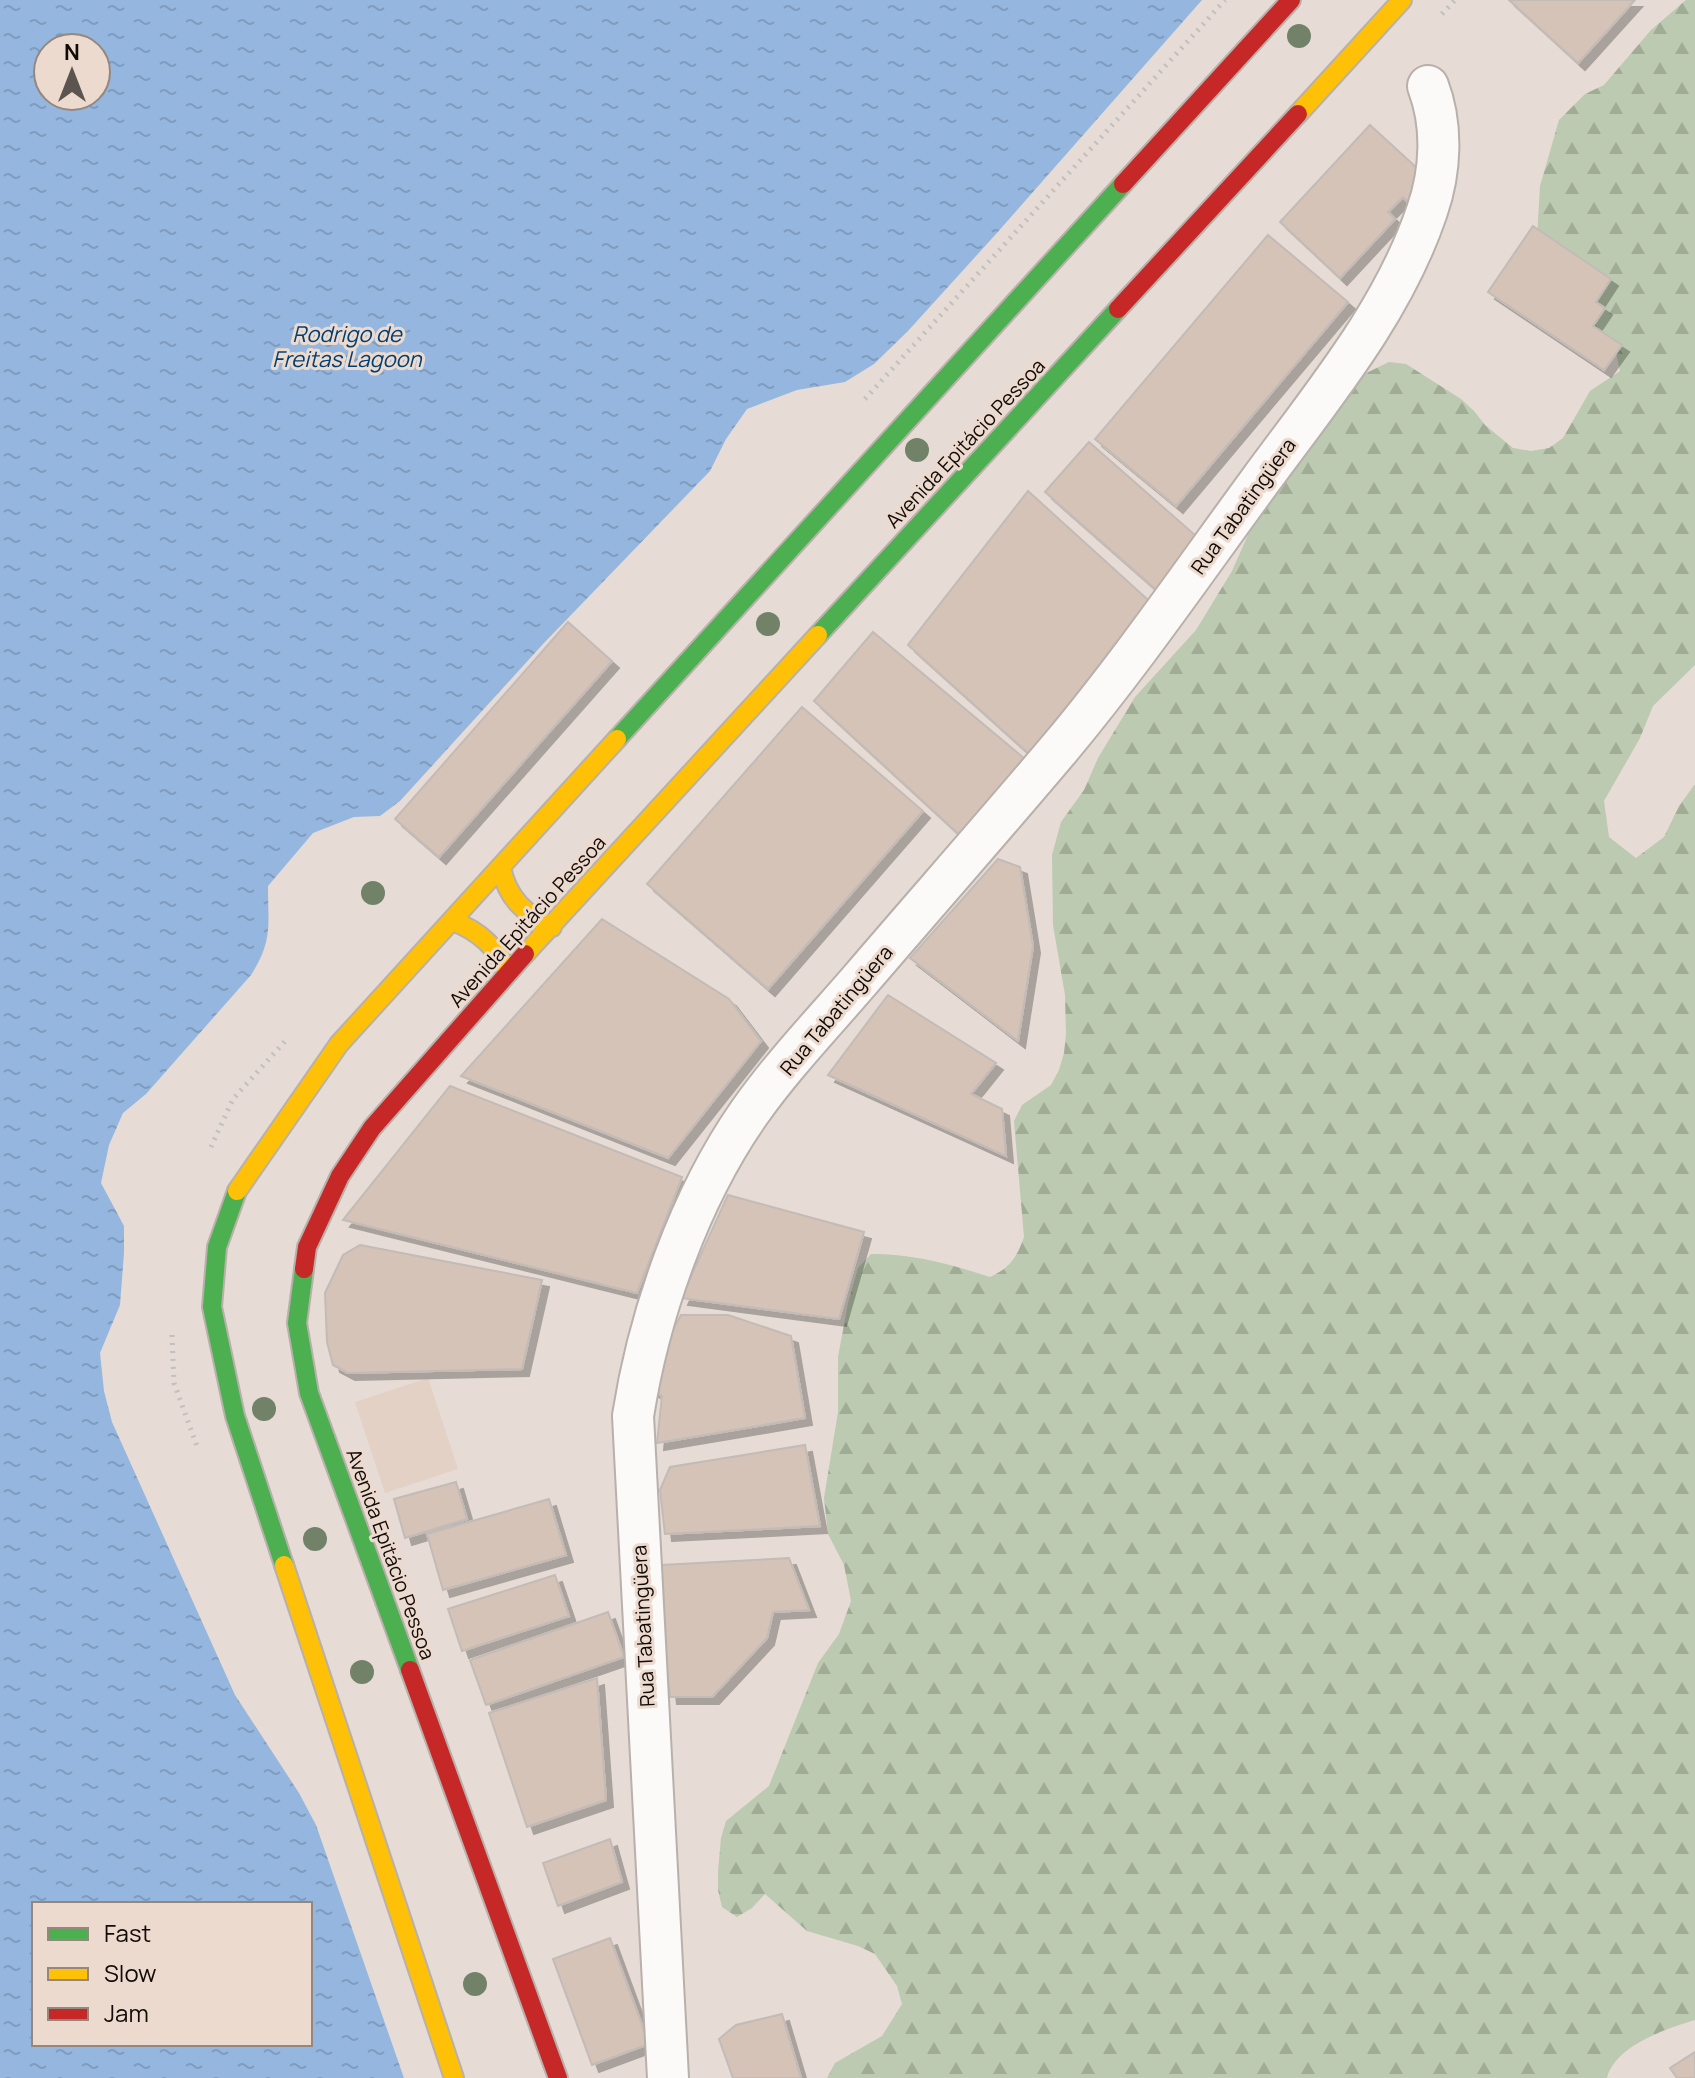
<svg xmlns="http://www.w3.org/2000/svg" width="1695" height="2078" font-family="Manrope,sans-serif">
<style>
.built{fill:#e4d1c5}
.forest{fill:url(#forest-firs)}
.water{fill:url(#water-ripples);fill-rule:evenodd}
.building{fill:#d5c3b8;stroke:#c3bbb6;stroke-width:2;filter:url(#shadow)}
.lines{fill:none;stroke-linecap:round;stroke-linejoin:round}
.street-casing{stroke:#b8b0ab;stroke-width:44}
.fast-casing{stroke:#b8b0ab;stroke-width:22}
.slow-casing{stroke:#b8b0ab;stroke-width:22}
.jam-casing{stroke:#b8b0ab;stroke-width:22}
.path{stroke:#c2bfbc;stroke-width:5;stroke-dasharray:2 6;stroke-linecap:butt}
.street{stroke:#fbfaf9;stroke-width:40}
.fast{stroke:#4caf50;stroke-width:18}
.slow{stroke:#ffc107;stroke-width:18}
.jam{stroke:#c62828;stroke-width:18}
.tree{fill:#728268}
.labels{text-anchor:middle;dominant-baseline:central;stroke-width:6;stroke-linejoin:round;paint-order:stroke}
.street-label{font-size:20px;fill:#110b07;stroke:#eddace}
.water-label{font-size:22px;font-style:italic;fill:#003f74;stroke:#eddace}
</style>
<defs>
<pattern id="forest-firs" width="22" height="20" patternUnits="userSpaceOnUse" patternTransform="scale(2)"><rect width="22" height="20" fill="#bbcab0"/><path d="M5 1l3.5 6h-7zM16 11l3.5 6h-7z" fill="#a0ac96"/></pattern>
<pattern id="water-ripples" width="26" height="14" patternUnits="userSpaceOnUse" patternTransform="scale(2)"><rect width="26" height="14" fill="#95b7df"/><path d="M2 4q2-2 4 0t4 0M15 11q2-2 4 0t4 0" fill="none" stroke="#7f9cbe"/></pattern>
<filter id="shadow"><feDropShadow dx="7" dy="7" stdDeviation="0" flood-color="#0004"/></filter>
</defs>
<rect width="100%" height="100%" fill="#e6dbd5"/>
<path class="built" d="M428,1378L458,1469L385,1493L355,1402Z"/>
<path class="forest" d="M1686,0H1695V665L1653,706L1640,738L1604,801L1609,837L1636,858L1664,837L1679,806L1695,784V2020C1665,2029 1615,2046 1607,2078H827L835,2063L882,2036L902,2004L897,1986L875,1954L858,1946L807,1931L765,1894L752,1908L737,1917L722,1907L718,1890V1872L721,1838L726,1821L769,1786L818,1663L839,1634L851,1601L844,1565L828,1534L824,1498L838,1412V1357L848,1303L858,1268L871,1254C914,1254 950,1264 990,1277C1010,1268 1017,1257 1024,1237L1014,1121L1022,1105L1051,1085L1059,1070L1064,1053L1066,1034L1065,995L1053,925L1052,855L1061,822L1084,790L1098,758L1135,697L1196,630L1232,571L1255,519L1356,378L1389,362L1406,364L1461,399L1474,411L1485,425L1513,448L1531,451L1549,448L1563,438L1590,391L1620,371L1616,353L1606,339L1536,256L1540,186L1559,120L1585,94L1604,85L1651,30Z"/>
<path class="water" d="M0,0H1202L996,234L908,331L874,364L845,382L797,390L747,409L726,439L710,471L543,644L400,801L380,816L354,817L313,833L268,886C268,925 273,941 251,975L146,1094L123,1113L109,1145L101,1183L124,1226V1253L120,1305L100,1353L104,1391L112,1422L235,1695L299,1793L316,1825L404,2078H0ZM48,48H96V96H48ZM34,1904H310V2044H34Z"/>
<path class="building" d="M1509,0H1635L1578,63Z
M1370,125L1430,180L1408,202L1403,197L1388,212L1395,219L1340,278L1280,222Z
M1533,226L1611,279L1596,302L1605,308L1593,326L1622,345L1604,370L1488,292Z
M1268,235L1348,302L1176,506L1095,439Z
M1089,442L1204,543L1160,593L1045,492Z
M1028,491L1157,608L1038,762L908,645Z
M568,622L612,661L439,857L395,819Z
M873,632L1031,764L964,839L814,701Z
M802,707L923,811L768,989L647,884Z
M998,859L1020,867L1033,946L1018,1041L910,958Z
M602,919L729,999L761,1041L668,1158L461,1076Z
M888,995L996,1063L971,1094L1002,1109L1006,1156L828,1075Z
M450,1086L682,1177L637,1293L343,1220Z
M728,1195L864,1232L839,1319L681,1298Z
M360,1245L542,1280L522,1369L348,1373L333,1365L327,1342L325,1293L343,1255Z
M681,1315H728L791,1336L805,1418L657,1443L662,1396L643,1385Z
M805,1445L820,1526L665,1534L660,1490L670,1467Z
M456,1482L467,1519L405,1538L394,1499Z
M549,1499L566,1555L443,1590L427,1534Z
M789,1558L809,1610L773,1612L767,1638L712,1697H670L663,1636L662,1565Z
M555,1575L569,1616L462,1651L448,1609Z
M608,1612L624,1657L486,1705L470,1660Z
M597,1678L606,1800L527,1827L489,1713Z
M610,1839L622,1882L558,1906L543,1863Z
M610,1938L649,2044L592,2065L553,1959Z
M782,2014L801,2078H733L719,2039L736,2025Z
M1695,2052V2078H1677L1670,2068Z"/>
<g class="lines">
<defs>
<path id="street" d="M668,2078L633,1416C649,1314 689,1199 749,1113C782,1066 824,1022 861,979C927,902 994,826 1059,749C1131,663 1194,571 1260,481C1323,395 1393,312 1427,211C1441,171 1443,125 1428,86"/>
<path id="fast" d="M818,635L1118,309
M617,739L1123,184
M237,1191L217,1247L212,1307L235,1416L284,1565
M304,1269L297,1323L309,1393L410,1670"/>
<path id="slow" d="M1298,114L1402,0
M501,868C508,899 524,913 552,927
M453,921C481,932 495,947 509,972
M525,954L818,635
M237,1191L339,1044L617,739
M284,1565L454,2078"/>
<path id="jam" d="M1123,184L1291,0
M1118,309L1298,114
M304,1269L307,1247L340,1176L372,1128L525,954
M410,1670L558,2078"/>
</defs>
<use href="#street" class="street-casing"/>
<use href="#fast" class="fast-casing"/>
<use href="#slow" class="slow-casing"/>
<use href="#jam" class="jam-casing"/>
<path class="path" d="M1442,14L1455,0
M865,399L1225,0
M211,1147L233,1099L287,1039
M172,1335L174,1383L198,1449"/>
<use href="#street" class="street"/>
<use href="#fast" class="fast"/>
<use href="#slow" class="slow"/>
<use href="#jam" class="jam"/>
</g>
<g class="tree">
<circle cx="1299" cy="36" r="12"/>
<circle cx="917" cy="450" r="12"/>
<circle cx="768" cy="624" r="12"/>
<circle cx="373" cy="893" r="12"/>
<circle cx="264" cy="1409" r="12"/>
<circle cx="315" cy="1539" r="12"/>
<circle cx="362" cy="1672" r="12"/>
<circle cx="475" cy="1984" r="12"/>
</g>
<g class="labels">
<g class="street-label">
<text transform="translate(965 443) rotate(-47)">Avenida Epitácio Pessoa</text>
<text transform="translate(1243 506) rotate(-54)">Rua Tabatingüera</text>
<text transform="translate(527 921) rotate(-48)">Avenida Epitácio Pessoa</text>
<text transform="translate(836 1010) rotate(-50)">Rua Tabatingüera</text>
<text transform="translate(391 1554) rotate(70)">Avenida Epitácio Pessoa</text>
<text transform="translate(643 1626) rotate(-93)">Rua Tabatingüera</text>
</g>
<g class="water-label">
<text x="347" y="334">Rodrigo de<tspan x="347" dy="25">Freitas Lagoon</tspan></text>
</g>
</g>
<rect x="32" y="1902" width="280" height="144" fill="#eddace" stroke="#95877e" stroke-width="2"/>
<rect x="48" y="1928" width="40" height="12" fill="#4caf50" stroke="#95877e" stroke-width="2"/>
<text x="104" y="1942" font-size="24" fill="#110b07">Fast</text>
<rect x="48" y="1968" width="40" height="12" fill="#ffc107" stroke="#95877e" stroke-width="2"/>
<text x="104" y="1982" font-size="24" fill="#110b07">Slow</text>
<rect x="48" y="2008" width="40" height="12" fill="#c62828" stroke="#95877e" stroke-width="2"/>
<text x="104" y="2022" font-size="24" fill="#110b07">Jam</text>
<g transform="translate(72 72)"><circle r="38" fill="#eddace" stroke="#95877e" stroke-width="2"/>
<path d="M0-6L14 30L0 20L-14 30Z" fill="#5c544f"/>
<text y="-12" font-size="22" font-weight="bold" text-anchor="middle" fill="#110b07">N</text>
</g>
</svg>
